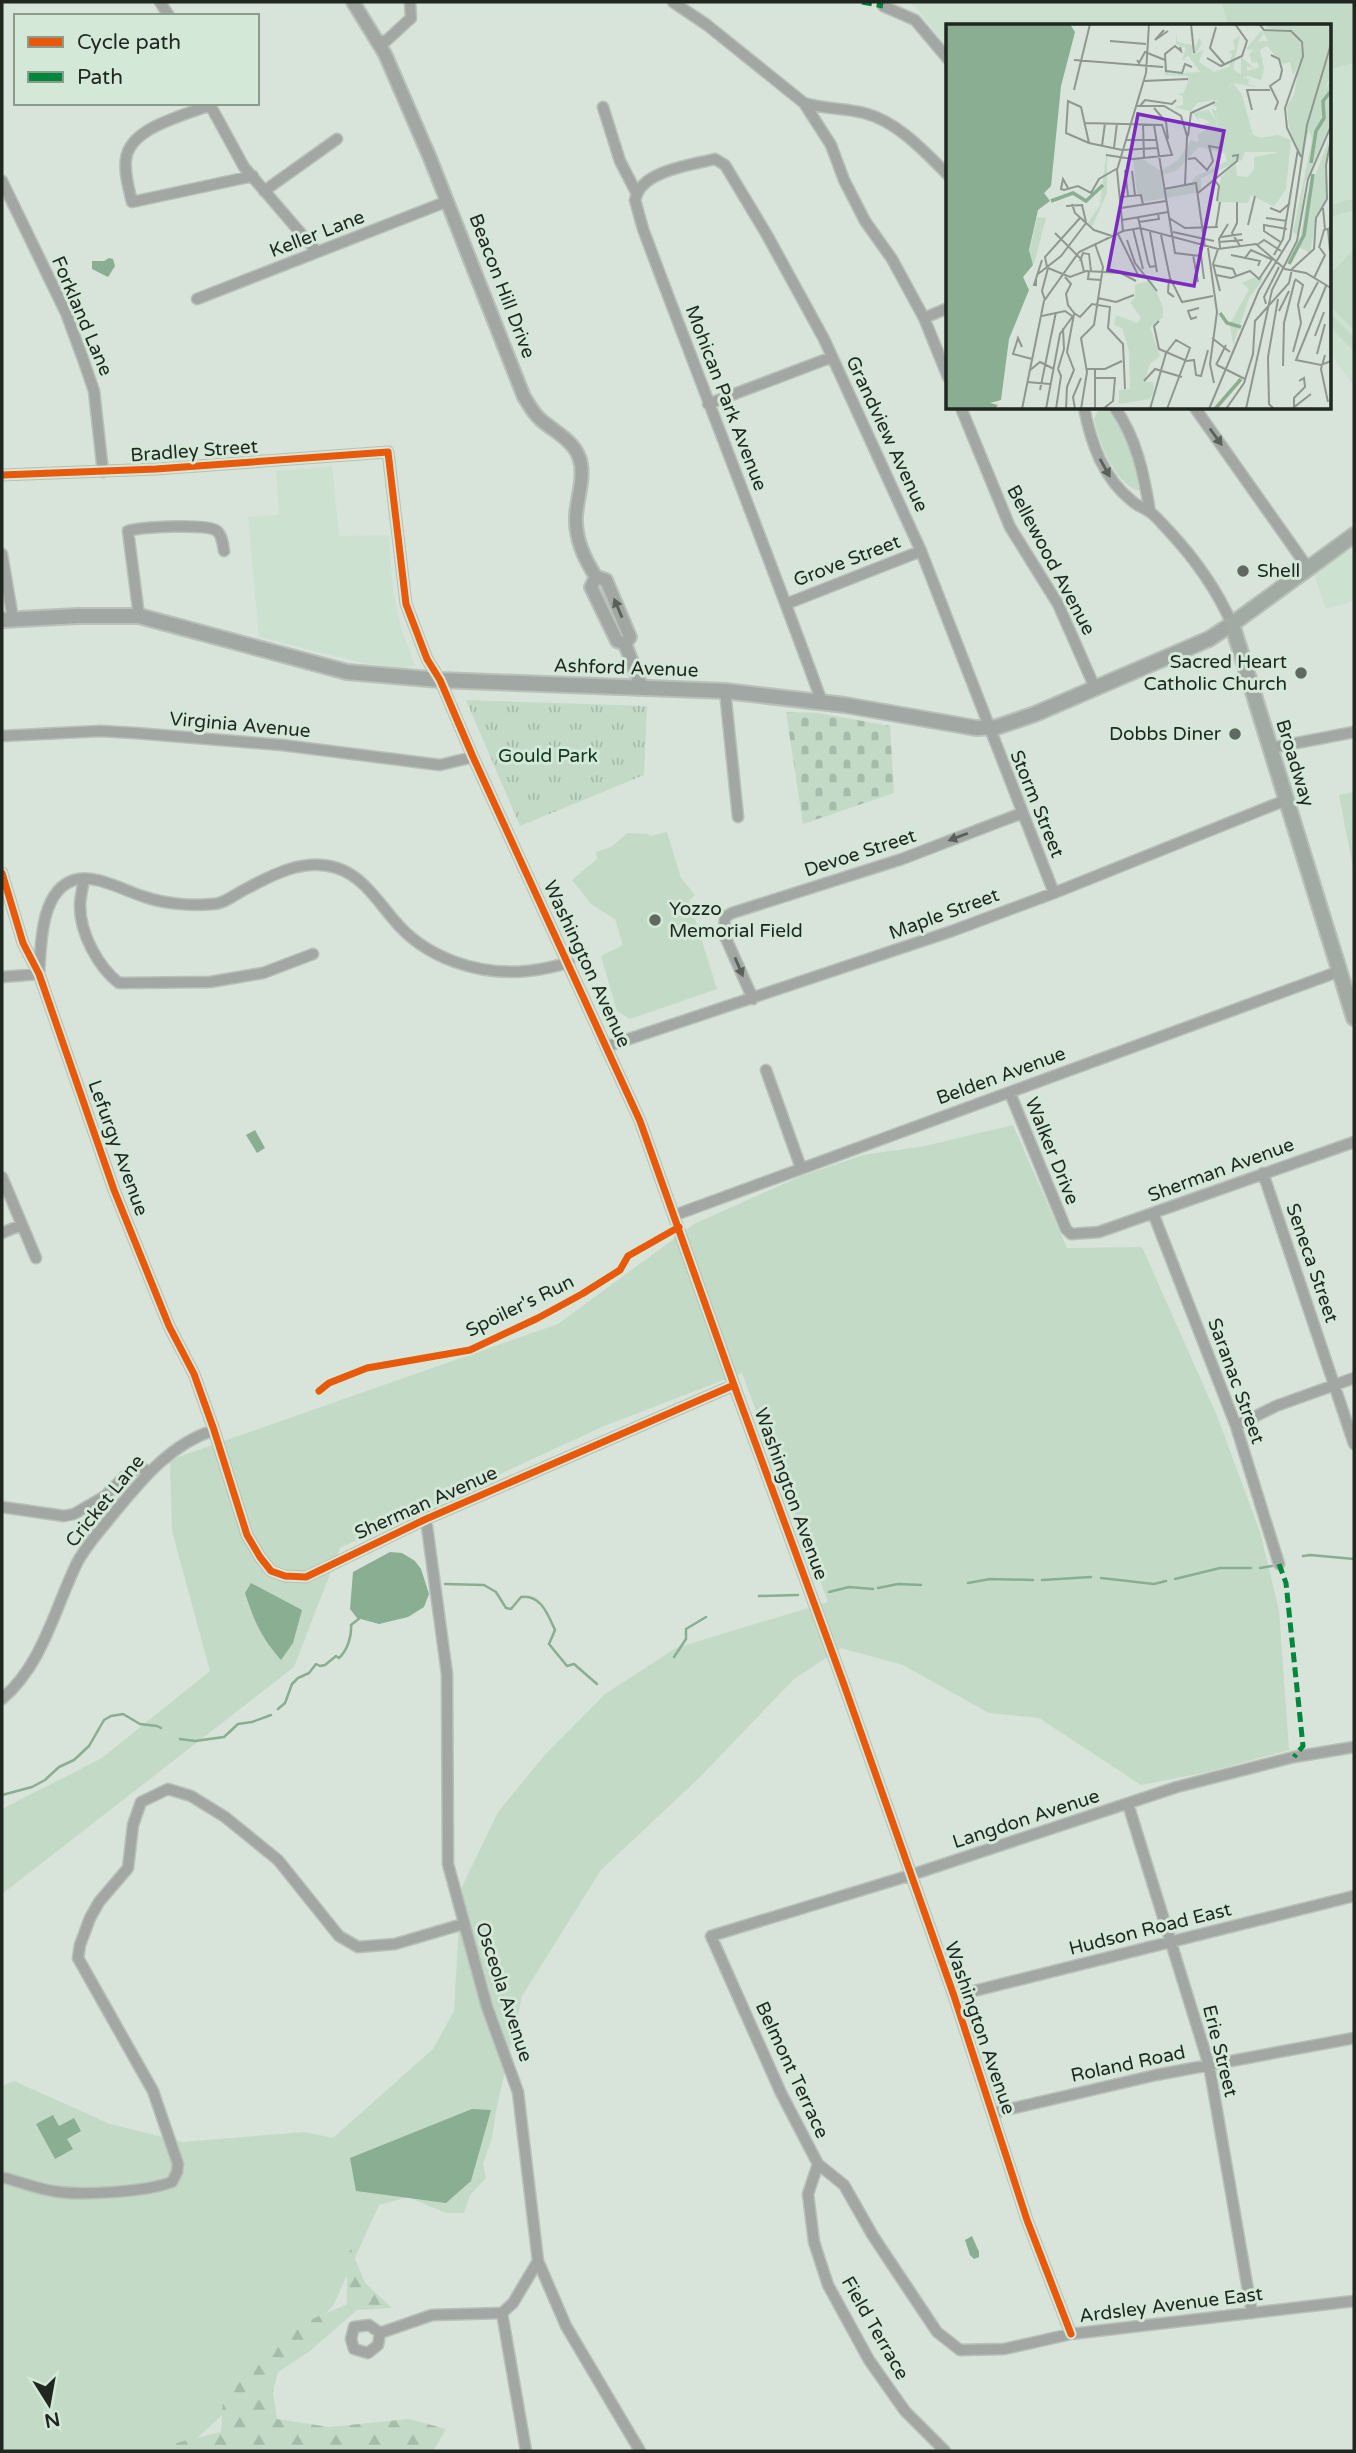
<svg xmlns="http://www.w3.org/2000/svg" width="1356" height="2453" font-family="'Varela Round',sans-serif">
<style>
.built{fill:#cde1d1}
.grass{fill:#c3dac7}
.forest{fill:url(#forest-firs)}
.cemetery{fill:url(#cemetery-stones)}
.park{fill:url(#park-tufts)}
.water{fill:#89ae91}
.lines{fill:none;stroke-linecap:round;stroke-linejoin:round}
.stream{stroke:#89ae91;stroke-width:2.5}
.minor-casing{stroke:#b8c0b9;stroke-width:13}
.tertiary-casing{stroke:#b8c0b9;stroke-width:16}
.secondary-casing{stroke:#b8c0b9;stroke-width:18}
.primary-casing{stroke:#b8c0b9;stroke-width:18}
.minor{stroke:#a2a7a3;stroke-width:10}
.tertiary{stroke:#a2a7a3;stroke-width:12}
.secondary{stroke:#a1a7a2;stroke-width:14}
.primary{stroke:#a2aaa4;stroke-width:14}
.quiet{stroke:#00873e;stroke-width:5;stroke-dasharray:10 5;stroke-linecap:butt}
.cycleway-casing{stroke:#d3e8d7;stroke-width:11}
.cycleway{stroke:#e8590c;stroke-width:7}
.oneway{fill:#5a615b}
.poi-dot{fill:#606961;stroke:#d3e8d7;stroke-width:2.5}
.labels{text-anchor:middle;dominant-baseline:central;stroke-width:6;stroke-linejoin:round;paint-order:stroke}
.street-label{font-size:19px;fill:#1f2720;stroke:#d3e8d7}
.poi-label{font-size:19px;fill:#1f2720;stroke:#d3e8d7;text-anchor:start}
.park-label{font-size:19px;fill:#12381e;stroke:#d3e8d7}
.inset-river{fill:none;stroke:#89ae91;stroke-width:3.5}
.inset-road{fill:none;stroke:#8e9890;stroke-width:2}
.view{fill:#7b2cbf;fill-opacity:0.15;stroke:#7b2cbf;stroke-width:3.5}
.inset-edge{fill:none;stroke:#1f2720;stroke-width:3.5}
</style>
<defs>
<pattern id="forest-firs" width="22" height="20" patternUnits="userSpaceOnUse" patternTransform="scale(1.75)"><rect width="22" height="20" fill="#c3dac7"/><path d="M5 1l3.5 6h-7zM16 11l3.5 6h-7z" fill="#a7bbab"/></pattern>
<pattern id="cemetery-stones" width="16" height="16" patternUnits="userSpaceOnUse" patternTransform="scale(1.75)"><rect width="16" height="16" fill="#c3dac7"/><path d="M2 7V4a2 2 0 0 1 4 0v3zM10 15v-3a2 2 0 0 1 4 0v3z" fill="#a7bbab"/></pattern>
<pattern id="park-tufts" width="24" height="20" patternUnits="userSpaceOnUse" patternTransform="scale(1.75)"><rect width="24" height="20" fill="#c3dac7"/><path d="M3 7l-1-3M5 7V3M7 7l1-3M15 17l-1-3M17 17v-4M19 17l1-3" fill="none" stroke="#a7bbab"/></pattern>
</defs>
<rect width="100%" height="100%" fill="#d8e3da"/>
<path class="built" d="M908,2H1354V386L1330,353V26H948V49L916,7Z
M332,466L339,536L389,535L393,591L401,628L415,666L401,668L362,663L259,637L248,517L279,515L276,471Z
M1354,547V601L1326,609L1314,574Z"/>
<path class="grass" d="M1222,2H1354V63L1330,69V26H1228Z
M1347,200H1354V210L1330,217V206Z
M1354,249V330L1330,306V274Z
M1330,313L1354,337V351L1330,327Z
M1104,408C1123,415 1143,472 1140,491C1115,485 1099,442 1094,419L1099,409Z
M1354,792V867H1353L1339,795Z
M667,832L681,878L695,895L689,900L717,989L630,1019L617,1011L601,956L623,945L615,919L592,905L572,880L597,859L596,852L611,847L628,833L648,834L650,836Z
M1013,1125L1067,1248L1142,1247L1217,1416L1260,1532L1279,1610L1289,1750L1208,1772L1141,1785L1039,1718L989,1713L903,1665L841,1648L794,1679L698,1779L601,1870L522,1996L496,2111L492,2138L483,2164L486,2178L470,2195L464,2213H446L408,2197L379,2205L333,2306L244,2395L183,2451H2V2086L14,2081L110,2124L182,2142L304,2132L333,2138L433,2049L454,2011L461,1889L498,1812L544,1756L605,1694L676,1648L828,1602L742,1373L604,1426L340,1548L294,1667L2,1894V1809L102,1758L210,1671L172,1531L170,1460L558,1324L694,1224L799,1177L863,1155L925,1146Z"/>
<path class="forest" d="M347,2239L365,2283L392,2308L357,2310L310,2351L278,2372L273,2392L277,2419L329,2427L409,2419L446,2429L433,2451H161L168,2445L221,2432C223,2419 221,2401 226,2389C246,2341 303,2324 347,2304Z"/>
<path class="cemetery" d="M786,712L818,713L890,726L894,793L803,824Z"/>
<path class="park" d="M466,700L647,706L644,775L520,826Z"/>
<path class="water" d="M109,258L113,259L115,266L108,277L92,269V261H104Z
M255,1130L265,1148L257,1153L246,1135Z
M390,1552L402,1553L415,1561L421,1569L429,1594L424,1607L408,1617L379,1624L357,1618L350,1609L353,1572Z
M251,1583L302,1610L293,1643L281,1660C261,1637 254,1621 245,1593Z
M472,2109L491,2110L471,2181L446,2203L356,2191L350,2158Z
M53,2115L59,2126L74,2118L81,2131L67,2139L73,2149L55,2159L36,2124Z
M972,2236L979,2252V2257L974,2259L970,2255L965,2240Z"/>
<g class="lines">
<path class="stream" d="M1303,1556L1310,1555L1354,1559
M1260,1568L1272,1566
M1101,1578L1154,1584L1166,1581
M1175,1579L1220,1568H1251
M1042,1580L1091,1577
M968,1583L990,1579L1033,1580
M445,1584L484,1585L496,1592L506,1608L511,1609L521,1597C541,1594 548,1615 555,1630L549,1644L567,1666L574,1664L597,1684
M878,1588L898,1584L921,1585
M829,1592L849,1587L873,1589
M759,1596L798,1595
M674,1657L686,1639V1629L706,1617
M278,1709L285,1703L292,1684L298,1678L309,1673L316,1664L320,1666L325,1665L336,1656L339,1658C347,1651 352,1636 351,1625L361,1617
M180,1739L195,1741L224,1737L238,1724L252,1722L271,1715
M2,1795L32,1787L45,1780L59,1767L74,1760L89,1746L104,1720L111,1716L123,1714L140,1724L157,1726L161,1728"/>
<defs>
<path id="minor" d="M160,2L169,16
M673,2L707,25L804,103C824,109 844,108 864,113C897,121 925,152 948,175
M883,6L915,20L948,59
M377,41H386L411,18L410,2
M209,103L244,167L317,252
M804,103L831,145L844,180L865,221L892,259L924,318L948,377
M210,105C184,116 130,127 126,159C124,173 129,189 132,202L253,176
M603,107L620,161L637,194L635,200L643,229C702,387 764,543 822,702
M2,181L66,313L83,359L94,391L103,472
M264,191L337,139
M637,194C647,170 692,165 715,159L725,165L767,235L824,339L921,551L1054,893
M197,299L448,201
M924,318L948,308
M708,404L832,357
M961,408L1010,527L1058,604L1095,688
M1084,408C1091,443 1103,478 1132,501C1137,506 1145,508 1150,512C1157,517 1163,525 1169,531C1196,560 1216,588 1232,624
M1115,408C1137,439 1144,475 1150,512
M1195,408L1308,568
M2,475L156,469L388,452L406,604L427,659L440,680L473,757L640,1121L734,1385L843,1682L954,1996L1027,2220L1071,2334
M2,554L13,619
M786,604L921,551
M139,616L128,531C141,527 208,523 217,531C222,535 223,545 224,551
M725,691L738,817
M2,736L100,731L135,733L282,745L440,765L473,757
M1270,748L1354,732
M2,873L23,943L39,974L114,1190L169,1326L194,1374L214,1430L247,1535L260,1557L271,1571L285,1576L306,1577L426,1519L734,1385
M84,879C83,887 80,897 80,906C80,933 98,967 119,983L210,982L263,973L313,954
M2,977L39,974C41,946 40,891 74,880C94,873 125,891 145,897C165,904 192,906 213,904C223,904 233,896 242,891C270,876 303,857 337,868C362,876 377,900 394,920C425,958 479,976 527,971C541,970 555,966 569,963
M753,999L724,934L725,917L732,913L902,859L1022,813
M608,1046L952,931L1054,893L1286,800
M766,1070L801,1168
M1010,1093L1066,1229L1071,1234L1099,1232L1354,1142
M1263,1173L1354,1444
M2,1177L36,1258
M1153,1213L1236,1426L1279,1564
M675,1215L1340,971
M2,1233L21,1225
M1236,1426L1276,1406L1354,1378
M2,1507L64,1516L74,1514L105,1496L131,1470L141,1468L148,1471
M426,1519L447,1674L448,1864L487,2007L518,2092L538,2261L566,2326L640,2451
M2,1699C42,1665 54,1611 76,1565C84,1548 98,1533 110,1518C140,1482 168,1445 214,1430
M1354,1747L1294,1757L1177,1787L911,1875L711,1936L781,2093L818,2164L844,2185L873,2236L937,2332L960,2350L1004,2349L1071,2334L1354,2301
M1128,1804L1209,2065L1252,2313
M954,1996L1354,1896
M993,2113L1156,2075L1354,2038
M818,2164L808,2194L814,2242L828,2285L869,2360L905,2411L945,2451
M5,2178C21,2182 37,2189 53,2191C80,2196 145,2192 172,2182L177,2172L178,2164L153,2091L78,1958L80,1945L90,1918L99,1902L128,1868L133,1825L141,1802L168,1789L191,1796L225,1817L278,1860L339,1936L358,1947L395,1944L463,1924
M380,2333L369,2325L354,2327L351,2339L354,2349L368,2353L378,2345L380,2333L432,2315L502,2313
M526,2451L502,2313L513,2303L538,2261"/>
<path id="tertiary" d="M353,2L385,54L430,158L524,397C529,404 533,413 540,419C553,431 572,439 579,457C586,475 577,497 576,516C575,539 584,558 596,577L606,580L630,637L625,644
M596,577L591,587L617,641L625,644L642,688"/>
<path id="secondary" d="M2,620L78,616H139L347,672L440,680L725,691L845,705L976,728L997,727L1035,714L1209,639L1232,624"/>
<path id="primary" d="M1354,535L1232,624L1354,1018"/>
</defs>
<use href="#minor" class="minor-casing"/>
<use href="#tertiary" class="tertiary-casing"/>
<use href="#secondary" class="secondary-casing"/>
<use href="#primary" class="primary-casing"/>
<use href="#minor" class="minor"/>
<use href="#tertiary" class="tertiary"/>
<use href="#secondary" class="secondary"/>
<use href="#primary" class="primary"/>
<path class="quiet" d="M862,2L883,6
M1279,1564L1286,1583L1303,1746L1294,1757"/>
<defs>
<path id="cycleway" d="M2,475L156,469L388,452L406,604L427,659L440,680L473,757L640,1121L734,1385L843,1682L954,1996L1027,2220L1071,2334
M2,873L23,943L39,974L114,1190L169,1326L194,1374L214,1430L247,1535L260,1557L271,1571L285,1576L306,1577L426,1519L734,1385
M319,1391L329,1383L367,1368L470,1350L538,1318L582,1294L620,1270L628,1256L679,1227"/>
</defs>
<use href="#cycleway" class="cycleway-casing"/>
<use href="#cycleway" class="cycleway"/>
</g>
<defs><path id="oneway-solid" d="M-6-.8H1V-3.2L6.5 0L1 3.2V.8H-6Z" transform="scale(1.75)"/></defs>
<g class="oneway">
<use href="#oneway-solid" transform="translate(1216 437) rotate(54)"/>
<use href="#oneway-solid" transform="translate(1105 468) rotate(61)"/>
<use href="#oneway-solid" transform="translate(618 608) rotate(-113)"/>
<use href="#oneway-solid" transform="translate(958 837) rotate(159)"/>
<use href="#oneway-solid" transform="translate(739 967) rotate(67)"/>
</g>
<g class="poi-dot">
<circle cx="1243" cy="571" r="7"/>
<circle cx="1301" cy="673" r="7"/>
<circle cx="1235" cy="734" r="7"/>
<circle cx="655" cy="920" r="7"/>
</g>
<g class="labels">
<g class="street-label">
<text transform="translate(317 234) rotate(-21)">Keller Lane</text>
<text transform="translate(502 286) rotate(69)">Beacon Hill Drive</text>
<text transform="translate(82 316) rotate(67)">Forkland Lane</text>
<text transform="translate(726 398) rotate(69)">Mohican Park Avenue</text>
<text transform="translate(887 434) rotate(65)">Grandview Avenue</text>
<text transform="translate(194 451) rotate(-4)">Bradley Street</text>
<text transform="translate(1051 560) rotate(62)">Bellewood Avenue</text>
<text transform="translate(847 561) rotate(-21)">Grove Street</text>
<text transform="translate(626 668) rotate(2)">Ashford Avenue</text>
<text transform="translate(240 725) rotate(5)">Virginia Avenue</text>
<text transform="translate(1295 763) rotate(73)">Broadway</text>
<text transform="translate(1037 804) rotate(68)">Storm Street</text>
<text transform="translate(860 853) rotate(-18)">Devoe Street</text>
<text transform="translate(944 914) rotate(-20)">Maple Street</text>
<text transform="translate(587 964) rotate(65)">Washington Avenue</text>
<text transform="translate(1001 1076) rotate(-20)">Belden Avenue</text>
<text transform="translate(118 1148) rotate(70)">Lefurgy Avenue</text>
<text transform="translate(1052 1151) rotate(68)">Walker Drive</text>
<text transform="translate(1221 1170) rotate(-20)">Sherman Avenue</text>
<text transform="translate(1312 1263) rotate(71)">Seneca Street</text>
<text transform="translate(520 1306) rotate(-26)">Spoiler's Run</text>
<text transform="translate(1236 1381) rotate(70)">Saranac Street</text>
<text transform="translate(791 1494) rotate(70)">Washington Avenue</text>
<text transform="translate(105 1501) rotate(-51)">Cricket Lane</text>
<text transform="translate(426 1503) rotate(-24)">Sherman Avenue</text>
<text transform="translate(1026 1819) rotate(-18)">Langdon Avenue</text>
<text transform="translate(1150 1929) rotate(-14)">Hudson Road East</text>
<text transform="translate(504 1992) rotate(72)">Osceola Avenue</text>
<text transform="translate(980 2028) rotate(71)">Washington Avenue</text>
<text transform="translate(1220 2051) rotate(76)">Erie Street</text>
<text transform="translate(1128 2064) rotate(-12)">Roland Road</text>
<text transform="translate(792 2070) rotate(65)">Belmont Terrace</text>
<text transform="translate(1171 2305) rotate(-7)">Ardsley Avenue East</text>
<text transform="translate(875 2328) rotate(60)">Field Terrace</text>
</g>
<g class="poi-label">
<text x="1257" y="571">Shell</text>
<text x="1287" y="662" text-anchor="end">Sacred Heart<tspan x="1287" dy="22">Catholic Church</tspan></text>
<text x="1221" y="734" text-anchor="end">Dobbs Diner</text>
<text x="669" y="909">Yozzo<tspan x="669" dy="22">Memorial Field</tspan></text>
</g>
<g class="park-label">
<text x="548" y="756">Gould Park</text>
</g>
</g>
<g transform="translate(946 24)">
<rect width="385" height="385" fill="#d8e3da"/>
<path d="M287,59L296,71L307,111L332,120L333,128H299L296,136L255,154V168L197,178L191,169L187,135H197L215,147L232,136L245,116L251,118L271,101L273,74ZM253,123L279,129L281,137L249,153L245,160L217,166L215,151L230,147Z" fill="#c3dac7" fill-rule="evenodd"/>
<path d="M316,6L343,7L354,16L356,32L347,52L344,38L337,40L321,22L314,26L318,44L315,56L302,52L295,55L303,54L302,60L313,63L286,59L274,72L270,104L253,116L251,111L260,106L249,103L265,98L252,93L254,99L247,89L263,86L270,97L265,84L270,87L271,82H266L272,76L252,78L244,87L228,83L237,81V72L231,70L241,69L242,52L219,51L218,41L223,50L254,48L242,31L236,37L240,24L230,20V8L231,18L247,21L246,32L253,14L256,19L250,30L258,25L253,38L268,48L283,43L286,30L282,28L289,25L287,17L294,11L287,45L295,51V33L308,44L301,42V47L313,43L311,38L306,39L303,30L308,26L300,25L315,7L318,10L312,17H322ZM385,24V52L378,65L385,57V98L359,158L352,211L347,208L366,115L362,103ZM206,256L217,284V293L204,303L214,332L204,340L200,352V358H207L208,366L204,375L173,380V366L184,365L183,327L176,304L168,301L170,291L191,299L195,294L184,278L189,274V261Z" fill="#c3dac7"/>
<path d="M326,0H385V19L356,134L343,104L341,82L348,71L357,20L345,6L319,4ZM245,52H281L285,59L275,74L251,79L244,88L237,70ZM332,111L345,116L340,165L332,177L327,182L305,171L302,179L271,178L275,153L290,139L291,152L302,153L308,145V133L331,129L330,120L312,114ZM382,118L380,176L371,190L364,229L353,223L361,172ZM161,124V169L146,203L142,199L154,181ZM91,193L100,194L88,240L82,234ZM307,254L317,255L303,274L287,321L284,300L303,265L296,259Z" fill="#c3dac7"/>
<path d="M0,0H124L129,8L115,62L105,162L98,169L104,177L92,186L83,226L87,241L77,253L83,266L63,315L55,376L44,379L52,381L49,385H0Z" fill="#89ae91"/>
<path class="inset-river" d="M365,139L370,107L378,94L377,77L385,67M105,177L127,169L140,177L157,161M343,240L358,211L367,150M274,289L281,299L295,303M269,385L295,355"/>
<path class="inset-road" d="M245,0L248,29M313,0L318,6L345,7L356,18L357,32L339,84L341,104L355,133M270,3L264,24L278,40M218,6L209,16L222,7M164,17L200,20M234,23L235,27L229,22L219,30L220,47L236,49L239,40L246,43M325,31L333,35L336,46L334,55L324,62L332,78L329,86M261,34L275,42L296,32L301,17L289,0M128,36L217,43M191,36L193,39L199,28L219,36M198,57L242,55M128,66L144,0M190,82H218L235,92L241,112L239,161M194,82L199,76L226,80L230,76M208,84L220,98L222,115M306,86L301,66H324M139,99L216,101L226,131L187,135L160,131M197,100L198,134M208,101L229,229L254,232M242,112L245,89L269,78M179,116H211M143,119L135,83L122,77L120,109L143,119L176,126L212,124M156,122L159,99M168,124L171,99M242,135L249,134L261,146L267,137L263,122L274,124M179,146L182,172M186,147L189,171M268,155L273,162L271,177M122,164L117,155L115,165L118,166L132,162L145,169L153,155L172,144M218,165L250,159L259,223M252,169L291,137L292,131L286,132M173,173L195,171L197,181M291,178V199L286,209L294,222M126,180L129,189L148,206L166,212M120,182L136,181L140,198M175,184L220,177M324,184L334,188L344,179M377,184L379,205M192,193L202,238L204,243L210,242M223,194L239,204L272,203M320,194L341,197M176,196L222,188M193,198L213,195L212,190M302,201L309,172M270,203L274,178M187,205L197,245M382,205L384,227M177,207L171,146L200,49L203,0M204,208L211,248M227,208L268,217M109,209L135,235L138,248M172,210L192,251M215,211L224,254L236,278L267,272M275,213L296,210M181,216L189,239L211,267M273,218L297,216M336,219L318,207V201L341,205M311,221L318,216L335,227M254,223L258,255M262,224L271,288L264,340L268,359M274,224L273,215L282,200M373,224L378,206L385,204M272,225L267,240L274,267M247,231L252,258M285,231L314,237L312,242M328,231L337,215L352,125M299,234L305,226L325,235M134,237L137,229L143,230L145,247M267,241L287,245L290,252M101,243L99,233L134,194M102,244L124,253L140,247L175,249L190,257M143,247L142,255L155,256M92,250L115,232L140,199M270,251L285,254L304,247L313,255L327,234M119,253L125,260L120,270L122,281L128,289M368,254L379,231L374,224M90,255V261H88L96,236M380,262L350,336L375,341L385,337M222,269L228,273L222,268L223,255M152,274L170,278L188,271M99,276L96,267L102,244M320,280L318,273L333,243M358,284L372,258M333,287L343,267M128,289L134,293L146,280L164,283L162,304L177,320L179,365M96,292L119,287L126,292M251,293L245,295L242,287L253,284M213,297L208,302L213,325L241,337M369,312L378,288M266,314L284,328M76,323L72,314L67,330L86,335M347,328L355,299L352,281L357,261L349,255M220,329L230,316L244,324L221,385M371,330L379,300M379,331L375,345L382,378M241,337L248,336L250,351L255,352L262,326M270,341L280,321M271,341L299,355M337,342L338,299L349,256M112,345L118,325L117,304M141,345H159L176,337M83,347L94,338L108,345M149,354H169L167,377L157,385M198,357L209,345L236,353M81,358L104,360M94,366L110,288M348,383V374L359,363L358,354L353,357M347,384L365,370M76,385L98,277L133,228L177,207L194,204L272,225L310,220L339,245L360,249L385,264M100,385L114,310L127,292M110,385L115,352L112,345M120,385L121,363L128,346L121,328L128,290M129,385L127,373L135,354M135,385L141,348L135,314L148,301L157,243L149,220M149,385V345M204,385L220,329M263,385L313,266L344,215L361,101L385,20M280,385L298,359L307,330L309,297L343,259L346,245L368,225L370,194L381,175L380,141L385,115M300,385L326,266L351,217L362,155L385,102M328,385L323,380L322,333L332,275"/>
<path class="view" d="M192,90L278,107L248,262L162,246Z"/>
<rect width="385" height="385" class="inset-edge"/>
</g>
<rect width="1356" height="2453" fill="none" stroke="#1f2720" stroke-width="7"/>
<rect x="14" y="14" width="245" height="91" fill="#d3e8d7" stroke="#8b9b8e" stroke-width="2"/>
<rect x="28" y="37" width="35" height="10" fill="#e8590c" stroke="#8b9b8e" stroke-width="2"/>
<text x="77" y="49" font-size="21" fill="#1f2720">Cycle path</text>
<rect x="28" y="72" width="35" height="10" fill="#00873e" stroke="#8b9b8e" stroke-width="2"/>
<text x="77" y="84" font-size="21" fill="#1f2720">Path</text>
<g transform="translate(49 2404) rotate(169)" stroke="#d3e8d7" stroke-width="5" paint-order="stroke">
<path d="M0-5L12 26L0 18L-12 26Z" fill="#1f2720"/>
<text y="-10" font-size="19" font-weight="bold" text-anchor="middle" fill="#1f2720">N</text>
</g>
</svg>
